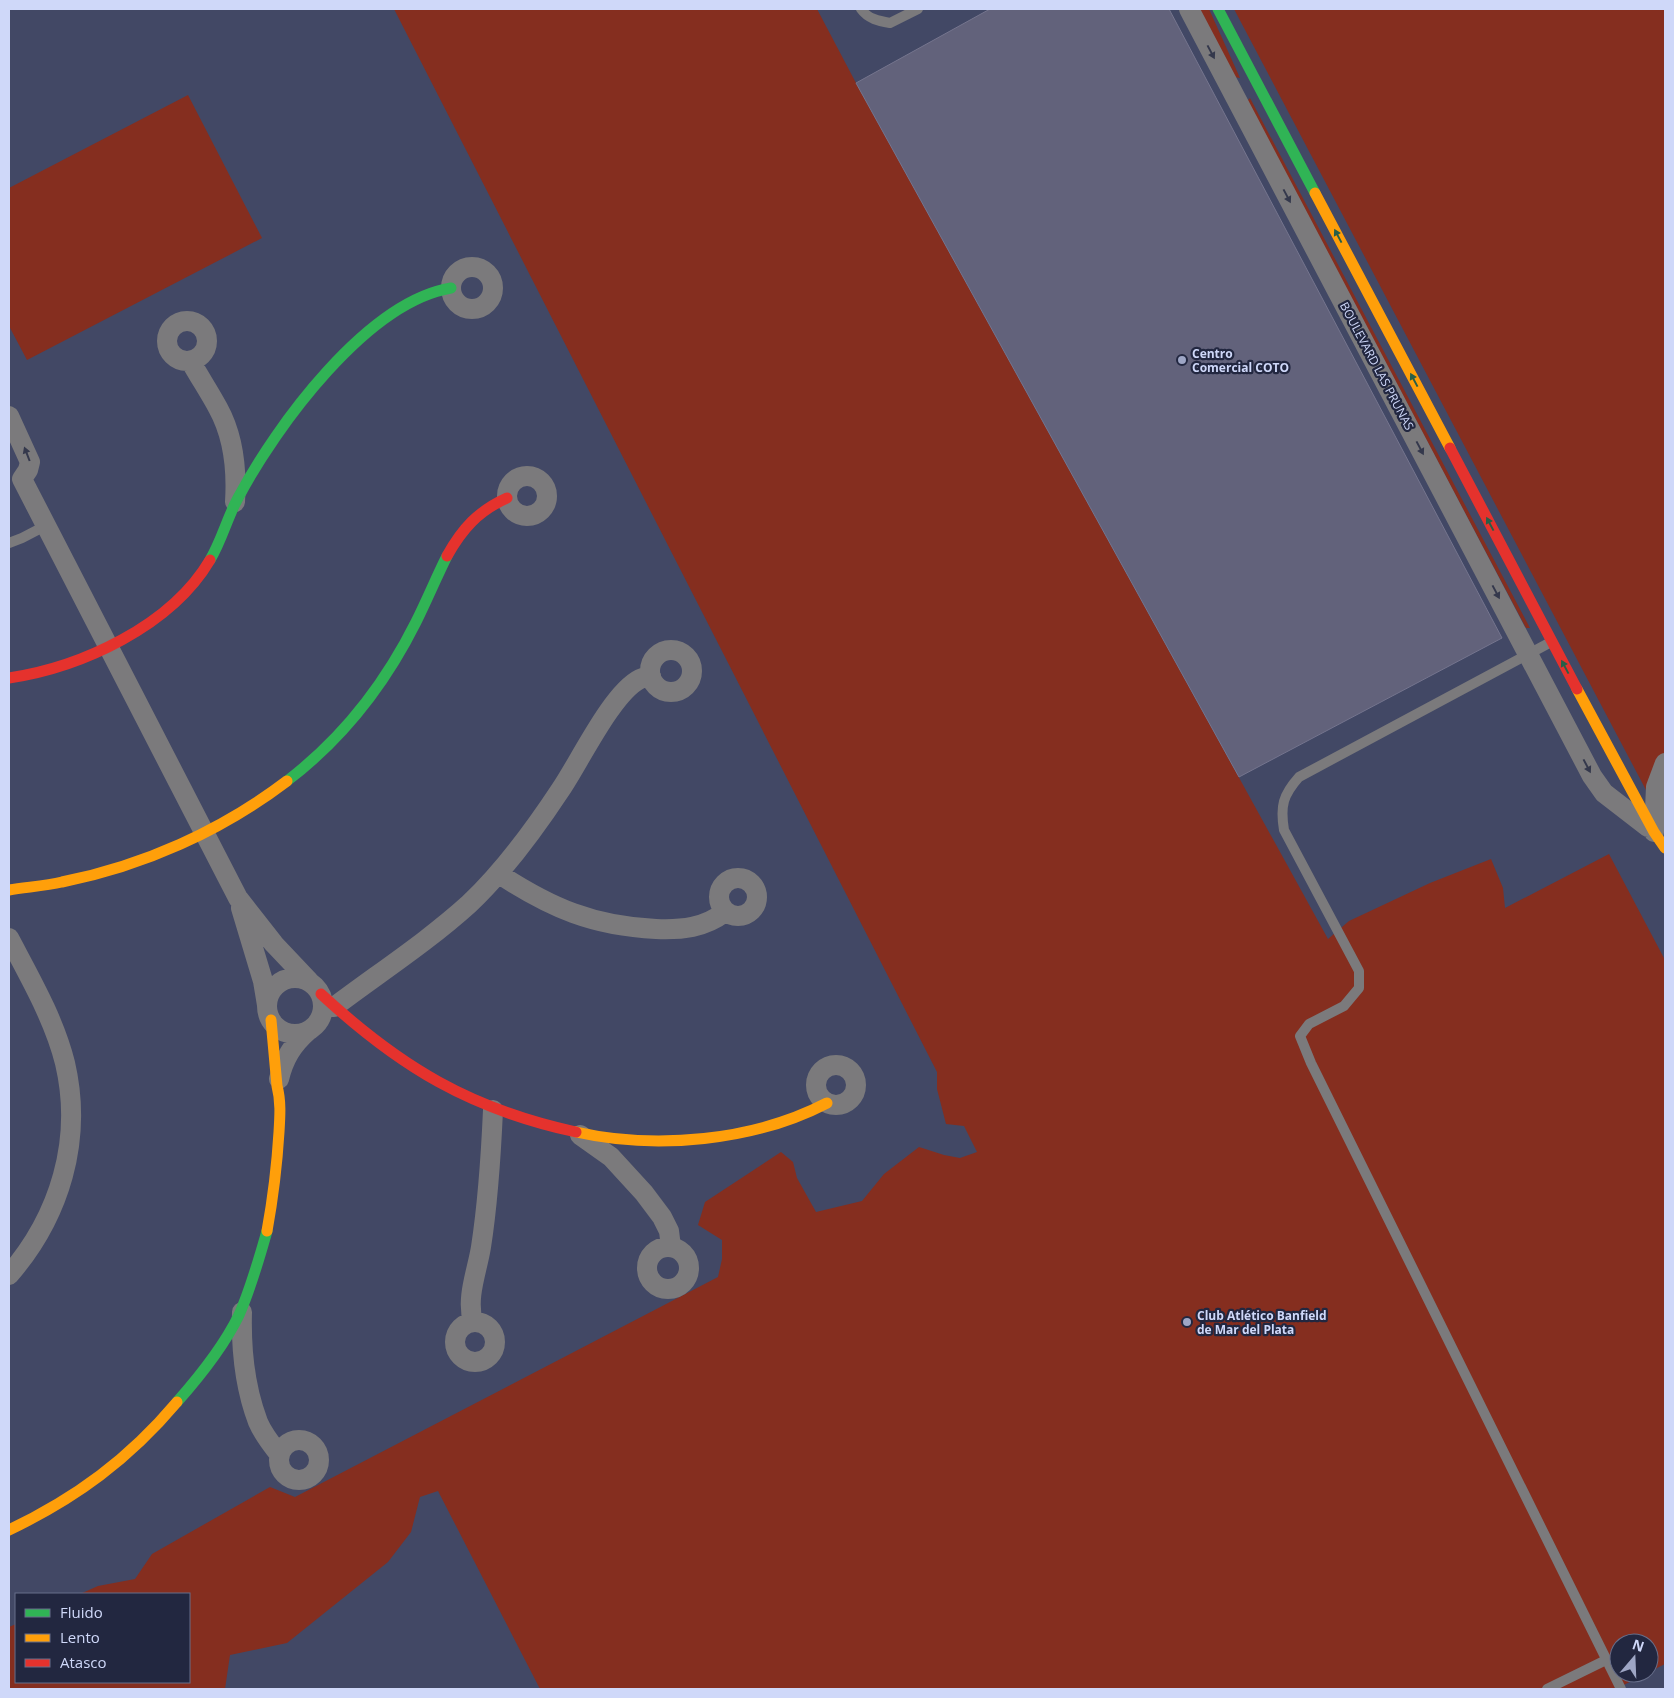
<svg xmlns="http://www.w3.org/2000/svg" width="1674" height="1698" font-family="'Open Sans',sans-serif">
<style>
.green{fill:#852e1f}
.building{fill:#62627b;stroke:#75758e}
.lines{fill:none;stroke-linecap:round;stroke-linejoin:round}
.lane{stroke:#7b7a7c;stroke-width:10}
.street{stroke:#7b7a7c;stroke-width:20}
.fast{stroke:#30b455;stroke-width:11}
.slow{stroke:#ff9f0a;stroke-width:11}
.jam{stroke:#e5322d;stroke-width:11}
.oneway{fill:#34384c}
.oneway2{fill:#285f48}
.poi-dot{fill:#9ea6c5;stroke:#222740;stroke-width:2}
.labels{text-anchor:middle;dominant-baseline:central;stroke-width:4.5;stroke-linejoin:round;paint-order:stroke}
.poi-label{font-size:12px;font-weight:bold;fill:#cfd8f9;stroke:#222740;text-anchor:start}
.street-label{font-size:12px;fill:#cfd8f9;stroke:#222740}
</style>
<rect width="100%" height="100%" fill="#424865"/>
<path class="green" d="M394,9H817L856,83L1328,939L1349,921L1430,883L1491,859L1503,888L1505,908L1609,854L1665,960V1664L1649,1672V1643H1619V1673H1647L1616,1689H540L438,1491L420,1497L411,1532L388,1562L287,1643L230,1655L225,1689H9V1627L16,1624V1682H189V1594H80L98,1586L135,1579L152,1554L270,1487L295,1497L718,1277L722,1259V1240L698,1225L705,1202L781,1152L793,1162L797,1178L816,1212L862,1201L884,1174L919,1147L944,1155L960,1158L977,1152L964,1126L946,1124L937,1089V1072Z
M1198,9H1209L1240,78L1234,77Z
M1234,9H1665V804L1656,809Z
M188,95L262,238L27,360L9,326V188Z
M1250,98L1530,628H1526L1247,101Z"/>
<path class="building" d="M990,9H1169L1502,638L1239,777L856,83Z"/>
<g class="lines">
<path class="lane" d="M861,9C868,19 879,21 890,23L918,9
M9,543L22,538L47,525
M1551,642L1299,777C1283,795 1280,806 1284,830L1359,971V988L1344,1006L1309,1024L1300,1036L1311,1063L1621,1689
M1547,1689L1606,1660"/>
<path class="street" d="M1189,9L1592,776L1604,793L1648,827
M451 288a21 21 0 1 1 42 0a21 21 0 1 1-42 0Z
M167 341a20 20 0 1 1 40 0a20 20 0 1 1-40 0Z
M191,362C200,378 210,393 218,408C234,437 237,470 235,502
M9,416L30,462L28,470L22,479
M507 496a20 20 0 1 1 40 0a20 20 0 1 1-40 0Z
M22,479L238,898L274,944L309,981
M650 671a21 21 0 1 1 42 0a21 21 0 1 1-42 0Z
M1654,832L1656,787L1665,763
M499,874C551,908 593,926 656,929C682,930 704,928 725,912
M719 897a19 19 0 1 1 38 0a19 19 0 1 1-38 0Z
M241,908L263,981L267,1005
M9,938C30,978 54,1019 65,1063C83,1140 60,1216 9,1275
M267 1006a28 28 0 1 1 56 0a28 28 0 1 1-56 0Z
M334,1007C379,973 427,942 469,904C505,870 534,830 561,789C580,761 612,693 640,679C644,677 647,677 651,676
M816 1085a20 20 0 1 1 40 0a20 20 0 1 1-40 0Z
M279,1079C284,1059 292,1045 308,1031
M580,1135L611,1157L644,1193L662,1217L669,1231L671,1247
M647 1268a21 21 0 1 1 42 0a21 21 0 1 1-42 0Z
M242,1312C241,1348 245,1388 258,1422C263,1434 271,1444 279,1454
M455 1342a20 20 0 1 1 40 0a20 20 0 1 1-40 0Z
M473,1322C466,1297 477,1272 481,1247C488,1202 491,1155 493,1110
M279 1460a20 20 0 1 1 40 0a20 20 0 1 1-40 0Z"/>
<path class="fast" d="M1218,9L1315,193
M210,560C222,540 227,518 238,498C276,426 367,302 451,288
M287,781C342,739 385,684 416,622C427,600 436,578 447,556
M177,1402C200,1376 224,1346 239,1315C251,1288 259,1259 267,1231"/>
<path class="slow" d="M1315,193L1450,448
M1577,689L1654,832L1665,848
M9,890C27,887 45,886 62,882C143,866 221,831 287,781
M576,1132C656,1150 754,1141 827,1103
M267,1231C273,1198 277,1165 279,1132C280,1116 281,1101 277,1086L271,1020
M9,1530C76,1498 129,1459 177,1402"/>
<path class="jam" d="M1450,448L1577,689
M447,556C462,529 478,511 507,498
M9,678C82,667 171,626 210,560
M321,994C400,1067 470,1109 576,1132"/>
</g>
<defs><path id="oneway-solid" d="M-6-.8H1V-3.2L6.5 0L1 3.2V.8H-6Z" transform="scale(1.25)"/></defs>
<g class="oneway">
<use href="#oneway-solid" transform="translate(1211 52) rotate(62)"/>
<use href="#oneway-solid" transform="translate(1287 196) rotate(62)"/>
<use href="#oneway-solid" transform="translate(1420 448) rotate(62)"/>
<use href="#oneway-solid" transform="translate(27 454) rotate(-111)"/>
<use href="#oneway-solid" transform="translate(1496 592) rotate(62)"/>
<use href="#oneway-solid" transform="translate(1587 766) rotate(62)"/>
</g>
<g class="oneway2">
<use href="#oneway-solid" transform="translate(1338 236) rotate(-118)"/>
<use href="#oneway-solid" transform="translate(1414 380) rotate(-118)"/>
<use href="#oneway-solid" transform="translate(1490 524) rotate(-118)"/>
<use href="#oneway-solid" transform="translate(1565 667) rotate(-118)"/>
</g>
<g class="poi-dot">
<circle cx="1182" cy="360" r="5"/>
<circle cx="1187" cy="1322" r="5"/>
</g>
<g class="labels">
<g class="poi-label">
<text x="1192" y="353">Centro<tspan x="1192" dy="14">Comercial COTO</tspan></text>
<text x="1197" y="1315">Club Atlético Banfield<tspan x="1197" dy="14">de Mar del Plata</tspan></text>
</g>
<g class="street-label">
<text transform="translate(1377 366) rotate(62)">BOULEVARD LAS PRUNAS</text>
</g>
</g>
<rect width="1674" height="1698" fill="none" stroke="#cfd8f9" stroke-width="20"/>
<rect x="15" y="1593" width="175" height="90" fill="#222740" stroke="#676e8a"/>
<rect x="25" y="1609" width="25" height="8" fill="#30b455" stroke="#676e8a"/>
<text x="60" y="1618" font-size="15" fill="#cfd8f9">Fluido</text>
<rect x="25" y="1634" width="25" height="8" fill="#ff9f0a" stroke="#676e8a"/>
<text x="60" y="1643" font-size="15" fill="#cfd8f9">Lento</text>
<rect x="25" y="1659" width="25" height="8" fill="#e5322d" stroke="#676e8a"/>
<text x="60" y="1668" font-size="15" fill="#cfd8f9">Atasco</text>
<g transform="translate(1634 1658) rotate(19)"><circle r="24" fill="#222740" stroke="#676e8a"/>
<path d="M0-4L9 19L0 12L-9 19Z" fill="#9ea6c5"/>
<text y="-8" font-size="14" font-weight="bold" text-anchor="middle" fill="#cfd8f9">N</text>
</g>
</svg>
